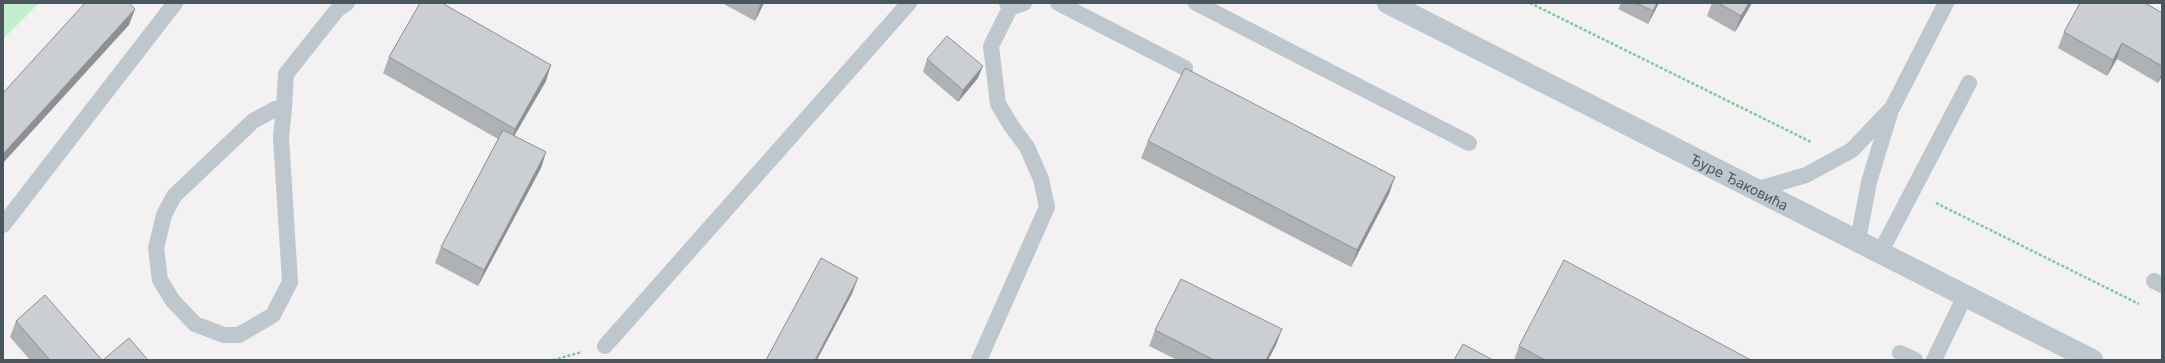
<svg xmlns="http://www.w3.org/2000/svg" width="2165" height="363" font-family="Inter,sans-serif">
<style>
.grass{fill:#c2eece}
.lines{fill:none;stroke-linecap:round;stroke-linejoin:round}
.path{stroke:#7bcb9b;stroke-width:2.5;stroke-dasharray:3 2;stroke-linecap:butt}
.service{stroke:#bdc7cd;stroke-width:16}
.tertiary{stroke:#bdc7cd;stroke-width:22}
.wall{fill:#afb2b5}
.shaded-wall{fill:#8e9194}
.building{fill:#cbcfd3;stroke:#8e9194}
.labels{text-anchor:middle;dominant-baseline:central;stroke-width:4;stroke-linejoin:round;paint-order:stroke}
.street-label{font-size:14px;fill:#49565e;stroke:#fff}
</style>
<rect width="100%" height="100%" fill="#f3f1f1"/>
<path class="grass" d="M3,3H39L3,39Z"/>
<g class="lines">
<path class="path" d="M1530,3L1811,142
M1936,203L2139,304
M553,360L582,352"/>
<path class="service" d="M1058,3L1185,68
M1196,3L1469,143
M1010,8L1024,3
M284,108L275,109L253,121L174,196L164,215L156,248L160,280L173,301L195,324L224,335H239L273,315L290,282L281,137L284,108L286,74L337,10L347,3
M1755,190L1806,175L1852,150L1889,111
M3,225L175,3
M1858,240L1869,182L1891,110L1946,3
M1880,253L1969,83
M2154,281L2162,285
M605,346L909,3
M1900,353L1915,360
M979,360L1047,207L1041,179L1027,147L1012,127L998,104L991,46L1010,8L1007,3
M1934,360L1965,296"/>
<path class="tertiary" id="s1" d="M1388,3L2092,360"/>
</g>
<path class="wall" d="M722,3H764L755,21Z
M1621,3H1659L1648,24L1618,9Z
M1712,3H1752L1735,32L1707,16Z
M2148,4L2162,13V76L2158,83L2117,59L2107,76L2058,48L2064,32Z
M389,57L546,81L514,136L546,152L541,168L478,286L435,263L441,247L498,139L383,73Z
M927,59L978,78L958,102L923,72Z
M1148,141L1389,194L1351,267L1141,158Z
M16,321L102,360H30L10,337Z
M1155,330L1276,345L1268,360H1177L1149,346Z
M1519,346L1751,360H1514Z"/>
<path class="shaded-wall" d="M761,3H764L755,21L760,5Z
M1657,3H1659L1648,24L1653,11Z
M1749,3H1752L1735,32L1741,16Z
M135,9L129,25L3,163V154Z
M2122,43L2117,59L2107,76L2113,60Z
M551,65L546,81L509,145L515,129Z
M983,66L978,78L958,102L963,90Z
M2162,72V76L2158,83Z
M546,152L541,168L478,286L484,270Z
M1395,177L1389,194L1351,267L1357,250Z
M858,278L852,294L817,360H815Z
M1282,329L1276,345L1268,360H1266Z"/>
<path class="building" d="M85,3H129L135,9L3,154V93Z
M420,3H442L551,65L515,129L389,57Z
M1636,3H1657L1653,11Z
M1718,3H1749L1741,16Z
M2080,3H2145L2162,13V66L2122,43L2113,60L2064,32Z
M947,36L983,66L963,90L927,59Z
M1185,68L1395,177L1357,250L1148,141Z
M503,130L546,152L484,270L441,247Z
M821,258L858,278L815,360H766Z
M1564,260L1751,360H1545L1519,346Z
M1181,279L1282,329L1266,360H1214L1155,330Z
M45,295L102,360H50L16,321Z
M129,338L148,360H103Z
M1463,344L1493,360H1454Z"/>
<g class="labels">
<g class="street-label">
<text stroke="none"><textPath href="#s1" startOffset="394">Ђуре Ђаковића</textPath></text>
</g>
</g>
<rect width="2165" height="363" fill="none" stroke="#49565e" stroke-width="8"/>
</svg>
